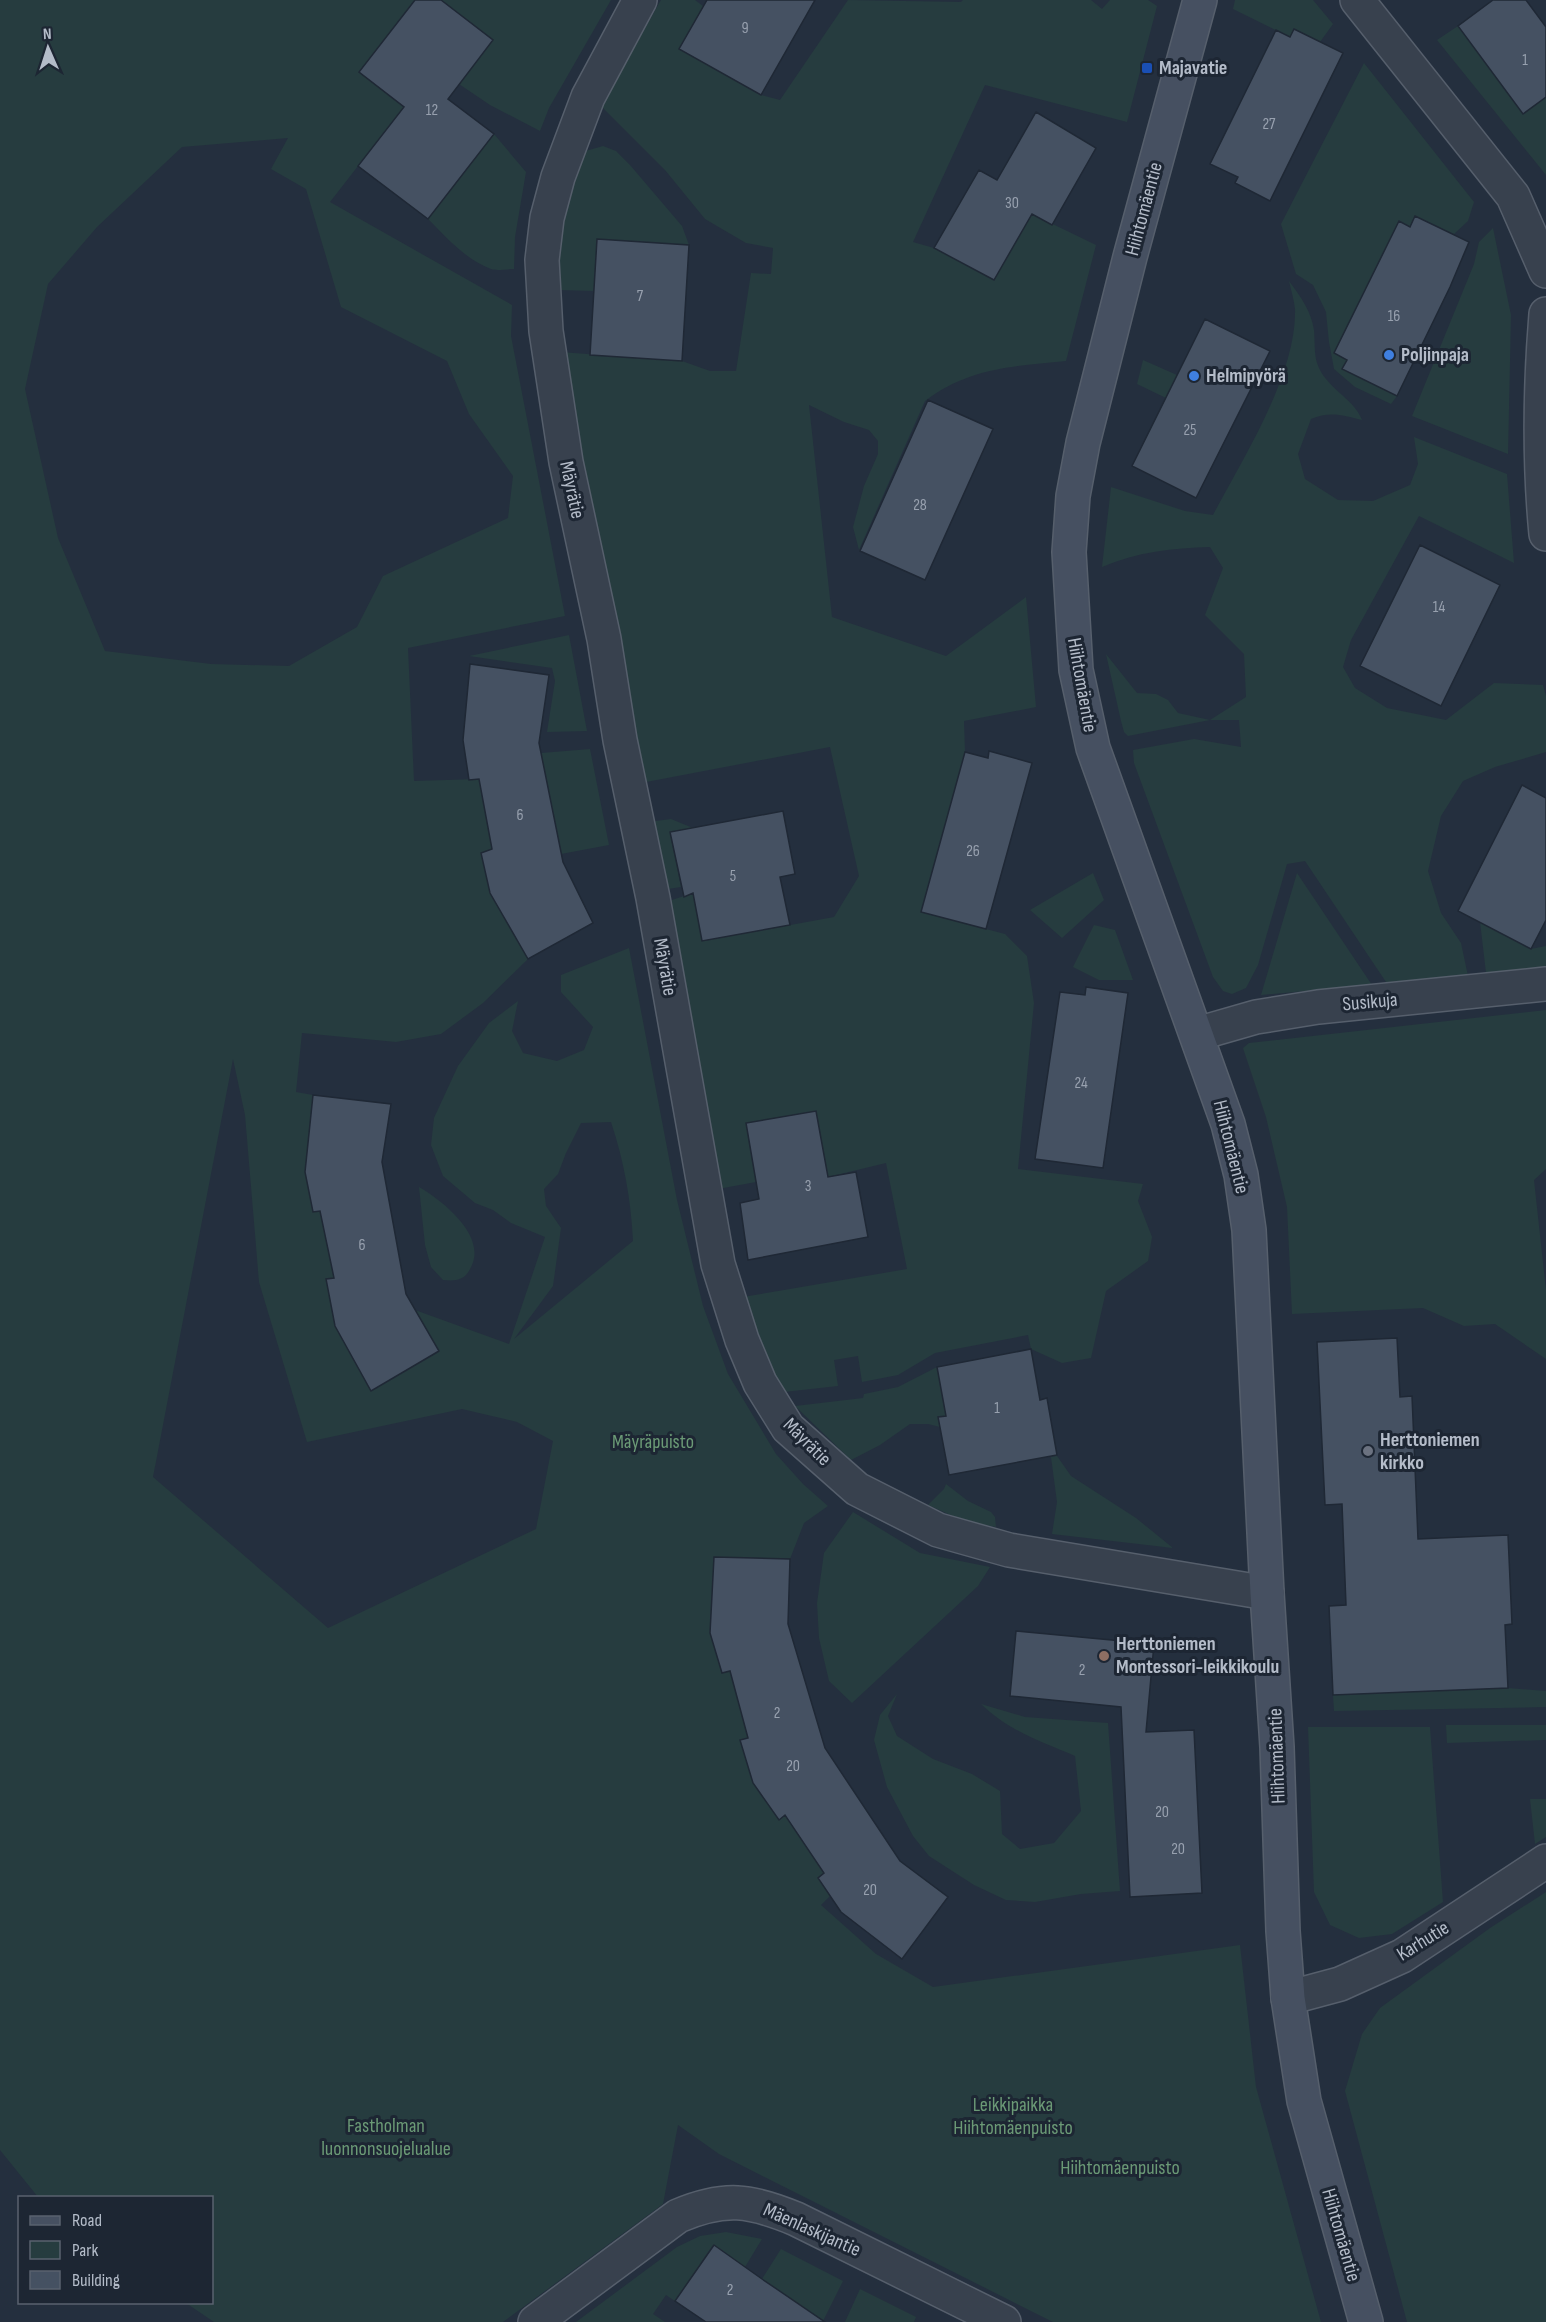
<svg xmlns="http://www.w3.org/2000/svg" width="1546" height="2322" font-family="'Sofia Sans Condensed',sans-serif">
<style>
.green{fill:#263c3f;fill-rule:evenodd}
.building{fill:#455162;stroke:#1f2835;stroke-width:1.5}
.lines{fill:none;stroke-linecap:round;stroke-linejoin:round}
.street-casing{stroke:#565f6c;stroke-width:36}
.secondary-casing{stroke:#565f6c;stroke-width:36}
.street{stroke:#38414e;stroke-width:33}
.secondary{stroke:#465061;stroke-width:33}
.transit-dot{fill:#1a4fb4;stroke:#1d2633;stroke-width:2}
.shop-dot{fill:#3f7fe0;stroke:#1d2633;stroke-width:2}
.worship-dot{fill:#6b7280;stroke:#1d2633;stroke-width:2}
.education-dot{fill:#8d6e63;stroke:#1d2633;stroke-width:2}
.labels{text-anchor:middle;dominant-baseline:central;stroke-width:6;stroke-linejoin:round;paint-order:stroke}
.number-label{font-size:16px;fill:#98a1af}
.poi-label{font-size:20px;font-weight:bold;fill:#b4bcc9;stroke:#1d2633;text-anchor:start}
.street-label{font-size:20px;fill:#b4bcc9;stroke:#1d2633}
.park-label{font-size:20px;fill:#6b9a76;stroke:#1d2633}
</style>
<rect width="100%" height="100%" fill="#242f3e"/>
<path class="green" d="M0,0H415L359,72L404,107L330,202L512,305L511,336L565,616L408,648L414,781L479,779L528,959L483,1003L441,1034L396,1042L302,1033L296,1092L313,1095L305,1172L320,1211L334,1278L326,1279L335,1326L372,1391L439,1352L415,1310L509,1344L545,1237L511,1223L493,1210L475,1203L443,1176L431,1145L434,1118L458,1066L489,1023L518,1001L512,1031L523,1053L557,1061L584,1050L593,1027L561,992V975L629,948L677,1200L703,1306L728,1374L776,1454L803,1484L828,1506L804,1523L790,1559L714,1557L710,1633L722,1673L731,1671L748,1738L741,1740L779,1820L785,1815L824,1873L818,1878L830,1896L821,1905L876,1954L933,1987L1240,1945L1256,2087L1321,2322H1053L719,2154L678,2125L663,2204L503,2322H214L186,2303L212,2302V2198L38,2197L0,2150ZM288,138L271,169L306,189L341,307L447,361L469,414L513,476L508,518L383,576L357,627L289,666L211,664L105,651L58,538L25,389L48,284L97,227L182,147ZM233,1059L245,1115L259,1282L307,1442L462,1409L517,1422L553,1441L536,1529L328,1628L153,1477ZM611,1122C624,1161 631,1200 633,1241L514,1339L553,1286L561,1228L546,1206L544,1189L558,1174L566,1153L581,1123Z
M441,0H611L549,108L540,131L490,105L459,84Z
M661,0H695L703,6L679,49L761,95L780,100L848,0L961,2L963,0H1091L1102,9L1110,0H1148L1157,6L1127,122L985,85L913,242L934,248L993,280L1032,214L1096,245L1066,361C1013,366 968,368 925,401L859,550L853,527L864,486L878,454V441L869,430L844,422L809,405L832,617L946,656L1026,597L1036,707L964,721L965,752L921,912L1005,934L1027,956L1034,1003L1018,1169L1143,1184L1138,1201L1152,1237L1148,1261L1106,1291L1091,1358L1062,1363L1031,1349L1028,1335L935,1353L898,1375L862,1382L858,1356L834,1360L838,1386L784,1392L761,1352L743,1297L907,1269L886,1163L828,1177L815,1111L746,1123L756,1182L718,1189L663,903L693,893L703,941L834,917L859,876L830,747L641,783L560,352L682,361L710,371H736L751,273L771,274L773,248L746,243L705,219L665,170L601,106Z
M1235,0H1313L1333,24L1320,42L1295,29L1290,37L1233,9Z
M1458,26L1523,113L1546,97V175L1437,40Z
M1364,63L1474,202L1468,221L1454,234L1415,216L1410,227L1400,221L1334,353L1347,360L1342,368L1397,396L1391,404L1355,387L1334,369L1329,342L1326,312L1313,285L1296,274L1281,224Z
M494,134L526,172L515,237L514,269C507,269 497,271 491,269C466,260 446,237 428,219Z
M603,146L616,151L630,165L682,226L689,245L597,239L594,291L558,290L559,252L567,197L582,152Z
M1493,228L1511,315L1508,454L1412,416L1474,264L1479,242Z
M1289,281C1301,297 1311,311 1314,330C1315,341 1314,353 1317,363C1325,388 1354,398 1362,420C1343,415 1329,411 1311,419L1298,454L1305,479L1338,500L1373,501L1410,485L1418,464L1414,437L1507,474L1514,563L1419,516L1351,640L1343,667L1355,688L1387,708L1446,720L1494,683L1543,685L1546,696V752L1495,767L1463,781L1441,816L1428,871L1441,913L1461,943L1468,976L1388,985L1305,861L1287,864L1258,965L1246,988L1232,994L1223,991L1213,977L1134,763L1133,750L1194,739L1241,747L1239,720H1210L1128,736L1124,732L1121,721L1106,654L1137,693L1156,694L1168,700L1178,713L1210,720L1246,697L1244,654L1205,615L1223,568L1210,547C1174,548 1136,552 1102,567L1111,487L1185,511L1213,515C1243,458 1297,374 1295,309C1294,300 1291,290 1289,281Z
M1143,360L1177,375L1166,398L1137,384Z
M569,635L587,731L547,732L555,681L552,668L469,656Z
M590,749L609,845L561,854L541,753Z
M671,819L693,828L670,833L681,887L661,890L648,822Z
M1093,873L1104,900L1062,938L1030,910Z
M1297,873L1372,985L1261,995Z
M1480,922L1531,949L1546,946V967L1486,973Z
M1094,925L1115,930L1133,980H1099L1073,967Z
M1546,1010V1169L1534,1180L1546,1290V1359L1495,1324L1464,1326L1423,1308L1292,1314L1287,1207L1266,1117L1243,1048L1249,1043Z
M419,1187C443,1201 489,1237 470,1269C464,1281 455,1281 443,1280L431,1267L425,1245Z
M937,1367L946,1416L939,1417L940,1427L928,1424H910L880,1445L851,1460L795,1406L863,1398L864,1394L898,1387Z
M1057,1456L1071,1476L1136,1518L1173,1548L1052,1534L1057,1502L1051,1457Z
M946,1484L968,1501L991,1512L995,1517L996,1527L964,1521L928,1505L944,1489Z
M853,1512L920,1553L990,1567L978,1586L852,1703L829,1681L819,1638L817,1603L824,1553Z
M1508,1688L1546,1691V1707L1334,1711L1333,1695Z
M897,1694L888,1716L897,1736L933,1759L972,1774L1000,1791L1002,1834L1020,1849L1054,1843L1081,1811L1075,1756C1040,1741 1009,1731 981,1704L1025,1717L1108,1723L1120,1891L1081,1894L1035,1902L1006,1900L974,1885L929,1856L913,1836L887,1787L874,1740L880,1715Z
M1446,1725H1546V1740L1447,1743Z
M1308,1727H1430L1443,1902L1392,1934L1359,1938L1330,1925L1314,1892Z
M1530,1799H1546V1837L1535,1844Z
M1546,1892V2322H1407L1345,2091L1362,2034L1380,2008L1490,1928Z
M726,2232L762,2239L745,2267L713,2245L675,2301L666,2295L653,2314L665,2322H576L677,2247L700,2236Z
M781,2249L843,2281L823,2321L762,2279Z
M860,2289L916,2317L914,2322H845Z"/>
<path class="building" d="M415,0H441L493,40L448,99L494,134L428,219L358,166L404,107L359,72Z
M707,0H815L761,95L679,49Z
M1493,0H1526L1546,27V97L1523,114L1458,26Z
M1294,29L1343,53L1270,201L1235,183L1238,177L1210,164L1276,30L1290,37Z
M1036,112L1096,148L1052,225L1032,214L994,280L934,248L979,170L997,180Z
M1415,216L1469,242L1450,287L1397,396L1342,369L1347,360L1334,353L1399,221L1410,227Z
M597,239L689,245L682,361L590,355Z
M1205,319L1270,351L1196,498L1132,466Z
M928,400L993,429L925,580L860,551Z
M1420,545L1500,585L1441,706L1360,666Z
M470,664L549,675L539,743L563,862L593,923L528,959L490,893L481,853L492,849L479,779L469,780L463,740Z
M989,751L1032,763L986,929L921,912L965,752L988,758Z
M1522,785L1546,798V920L1531,949L1458,911Z
M783,811L795,874L780,877L790,925L702,941L693,893L684,897L670,832Z
M1086,987L1128,993L1103,1168L1035,1159L1060,992L1085,995Z
M313,1095L391,1104L382,1162L406,1294L439,1351L371,1391L335,1326L326,1279L334,1278L320,1211L313,1212L305,1172Z
M816,1111L828,1177L856,1172L868,1237L748,1260L740,1203L759,1199L746,1123Z
M1397,1338L1400,1397L1412,1396L1418,1539L1508,1535L1512,1624L1505,1625L1508,1688L1333,1695L1329,1606L1346,1605L1342,1504L1325,1505L1317,1342Z
M1031,1349L1040,1400L1047,1398L1057,1455L949,1475L938,1417L946,1416L937,1367Z
M714,1557L790,1559L788,1624L825,1748L900,1861L948,1897L902,1959L841,1912L818,1878L824,1873L785,1815L779,1820L753,1783L740,1740L748,1738L730,1671L722,1673L710,1633Z
M1016,1631L1154,1644L1146,1732L1194,1730L1202,1893L1130,1897L1121,1707L1010,1696Z
M714,2245L762,2279L825,2322H706L675,2301Z"/>
<g class="lines">
<defs>
<path id="street" d="M640,0L588,97L558,177L547,218L542,260L546,331L566,462L604,639L620,740L653,898L718,1264L742,1340L760,1383L788,1428L857,1489L938,1530L1009,1550L1267,1593
M1357,0L1513,196L1546,271
M1546,314C1540,387 1539,461 1546,534
M1197,1034L1256,1017L1318,1007L1546,984
M1288,1998L1340,1984L1402,1956L1546,1861
M535,2322L678,2216C725,2196 750,2200 796,2219L1004,2322"/>
<path id="secondary" d="M1200,0L1130,257L1083,443L1073,496L1069,552L1076,670L1093,748L1228,1124L1241,1175L1249,1230L1267,1593L1277,1747L1283,1931L1288,1998L1304,2101L1366,2322"/>
</defs>
<use href="#street" class="street-casing"/>
<use href="#secondary" class="secondary-casing"/>
<use href="#street" class="street"/>
<use href="#secondary" class="secondary"/>
</g>
<rect class="transit-dot" x="1141" y="62" width="12" height="12" rx="3"/>
<g class="shop-dot">
<circle cx="1389" cy="355" r="6"/>
<circle cx="1194" cy="376" r="6"/>
</g>
<circle class="worship-dot" cx="1368" cy="1451" r="6"/>
<circle class="education-dot" cx="1104" cy="1656" r="6"/>
<g class="labels">
<g class="number-label">
<text x="745" y="28">9</text>
<text x="1525" y="60">1</text>
<text x="432" y="110">12</text>
<text x="1269" y="124">27</text>
<text x="1012" y="203">30</text>
<text x="640" y="296">7</text>
<text x="1394" y="316">16</text>
<text x="1190" y="430">25</text>
<text x="920" y="505">28</text>
<text x="1439" y="607">14</text>
<text x="520" y="815">6</text>
<text x="973" y="851">26</text>
<text x="733" y="876">5</text>
<text x="1081" y="1083">24</text>
<text x="808" y="1186">3</text>
<text x="362" y="1245">6</text>
<text x="997" y="1408">1</text>
<text x="1082" y="1670">2</text>
<text x="777" y="1713">2</text>
<text x="793" y="1766">20</text>
<text x="1162" y="1812">20</text>
<text x="1178" y="1849">20</text>
<text x="870" y="1890">20</text>
<text x="730" y="2290">2</text>
</g>
<g class="poi-label">
<text x="1159" y="68">Majavatie</text>
<text x="1401" y="355">Poljinpaja</text>
<text x="1206" y="376">Helmipyörä</text>
<text x="1380" y="1440">Herttoniemen<tspan x="1380" dy="23">kirkko</tspan></text>
<text x="1116" y="1644">Herttoniemen<tspan x="1116" dy="23">Montessori-leikkikoulu</tspan></text>
</g>
<g class="street-label">
<text transform="translate(1144 209) rotate(-75)">Hiihtomäentie</text>
<text transform="translate(572 490) rotate(78)">Mäyrätie</text>
<text transform="translate(1082 685) rotate(80)">Hiihtomäentie</text>
<text transform="translate(665 967) rotate(80)">Mäyrätie</text>
<text transform="translate(1370 1002) rotate(-5)">Susikuja</text>
<text transform="translate(1231 1147) rotate(76)">Hiihtomäentie</text>
<text transform="translate(807 1442) rotate(45)">Mäyrätie</text>
<text transform="translate(1277 1756) rotate(-92)">Hiihtomäentie</text>
<text transform="translate(1423 1941) rotate(-32)">Karhutie</text>
<text transform="translate(812 2230) rotate(24)">Mäenlaskijantie</text>
<text transform="translate(1341 2235) rotate(74)">Hiihtomäentie</text>
</g>
<g class="park-label">
<text x="653" y="1442">Mäyräpuisto</text>
<text x="1013" y="2105">Leikkipaikka<tspan x="1013" dy="23">Hiihtomäenpuisto</tspan></text>
<text x="386" y="2126">Fastholman<tspan x="386" dy="23">luonnonsuojelualue</tspan></text>
<text x="1120" y="2168">Hiihtomäenpuisto</text>
</g>
</g>
<rect x="18" y="2196" width="195" height="108" fill="#1d2633" stroke="#59626f" stroke-width="1.5"/>
<rect x="30" y="2216" width="30" height="9" fill="#465061" stroke="#59626f" stroke-width="1.5"/>
<text x="72" y="2226" font-size="18" fill="#b4bcc9">Road</text>
<rect x="30" y="2241" width="30" height="18" fill="#263c3f" stroke="#59626f" stroke-width="1.5"/>
<text x="72" y="2256" font-size="18" fill="#b4bcc9">Park</text>
<rect x="30" y="2271" width="30" height="18" fill="#455162" stroke="#59626f" stroke-width="1.5"/>
<text x="72" y="2286" font-size="18" fill="#b4bcc9">Building</text>
<g transform="translate(48 48) rotate(357)" stroke="#1d2633" stroke-width="4.5" paint-order="stroke">
<path d="M0-4.5L10 22L0 15L-10 22Z" fill="#b4bcc9"/>
<text y="-9" font-size="16" font-weight="bold" text-anchor="middle" fill="#b4bcc9">N</text>
</g>
</svg>
